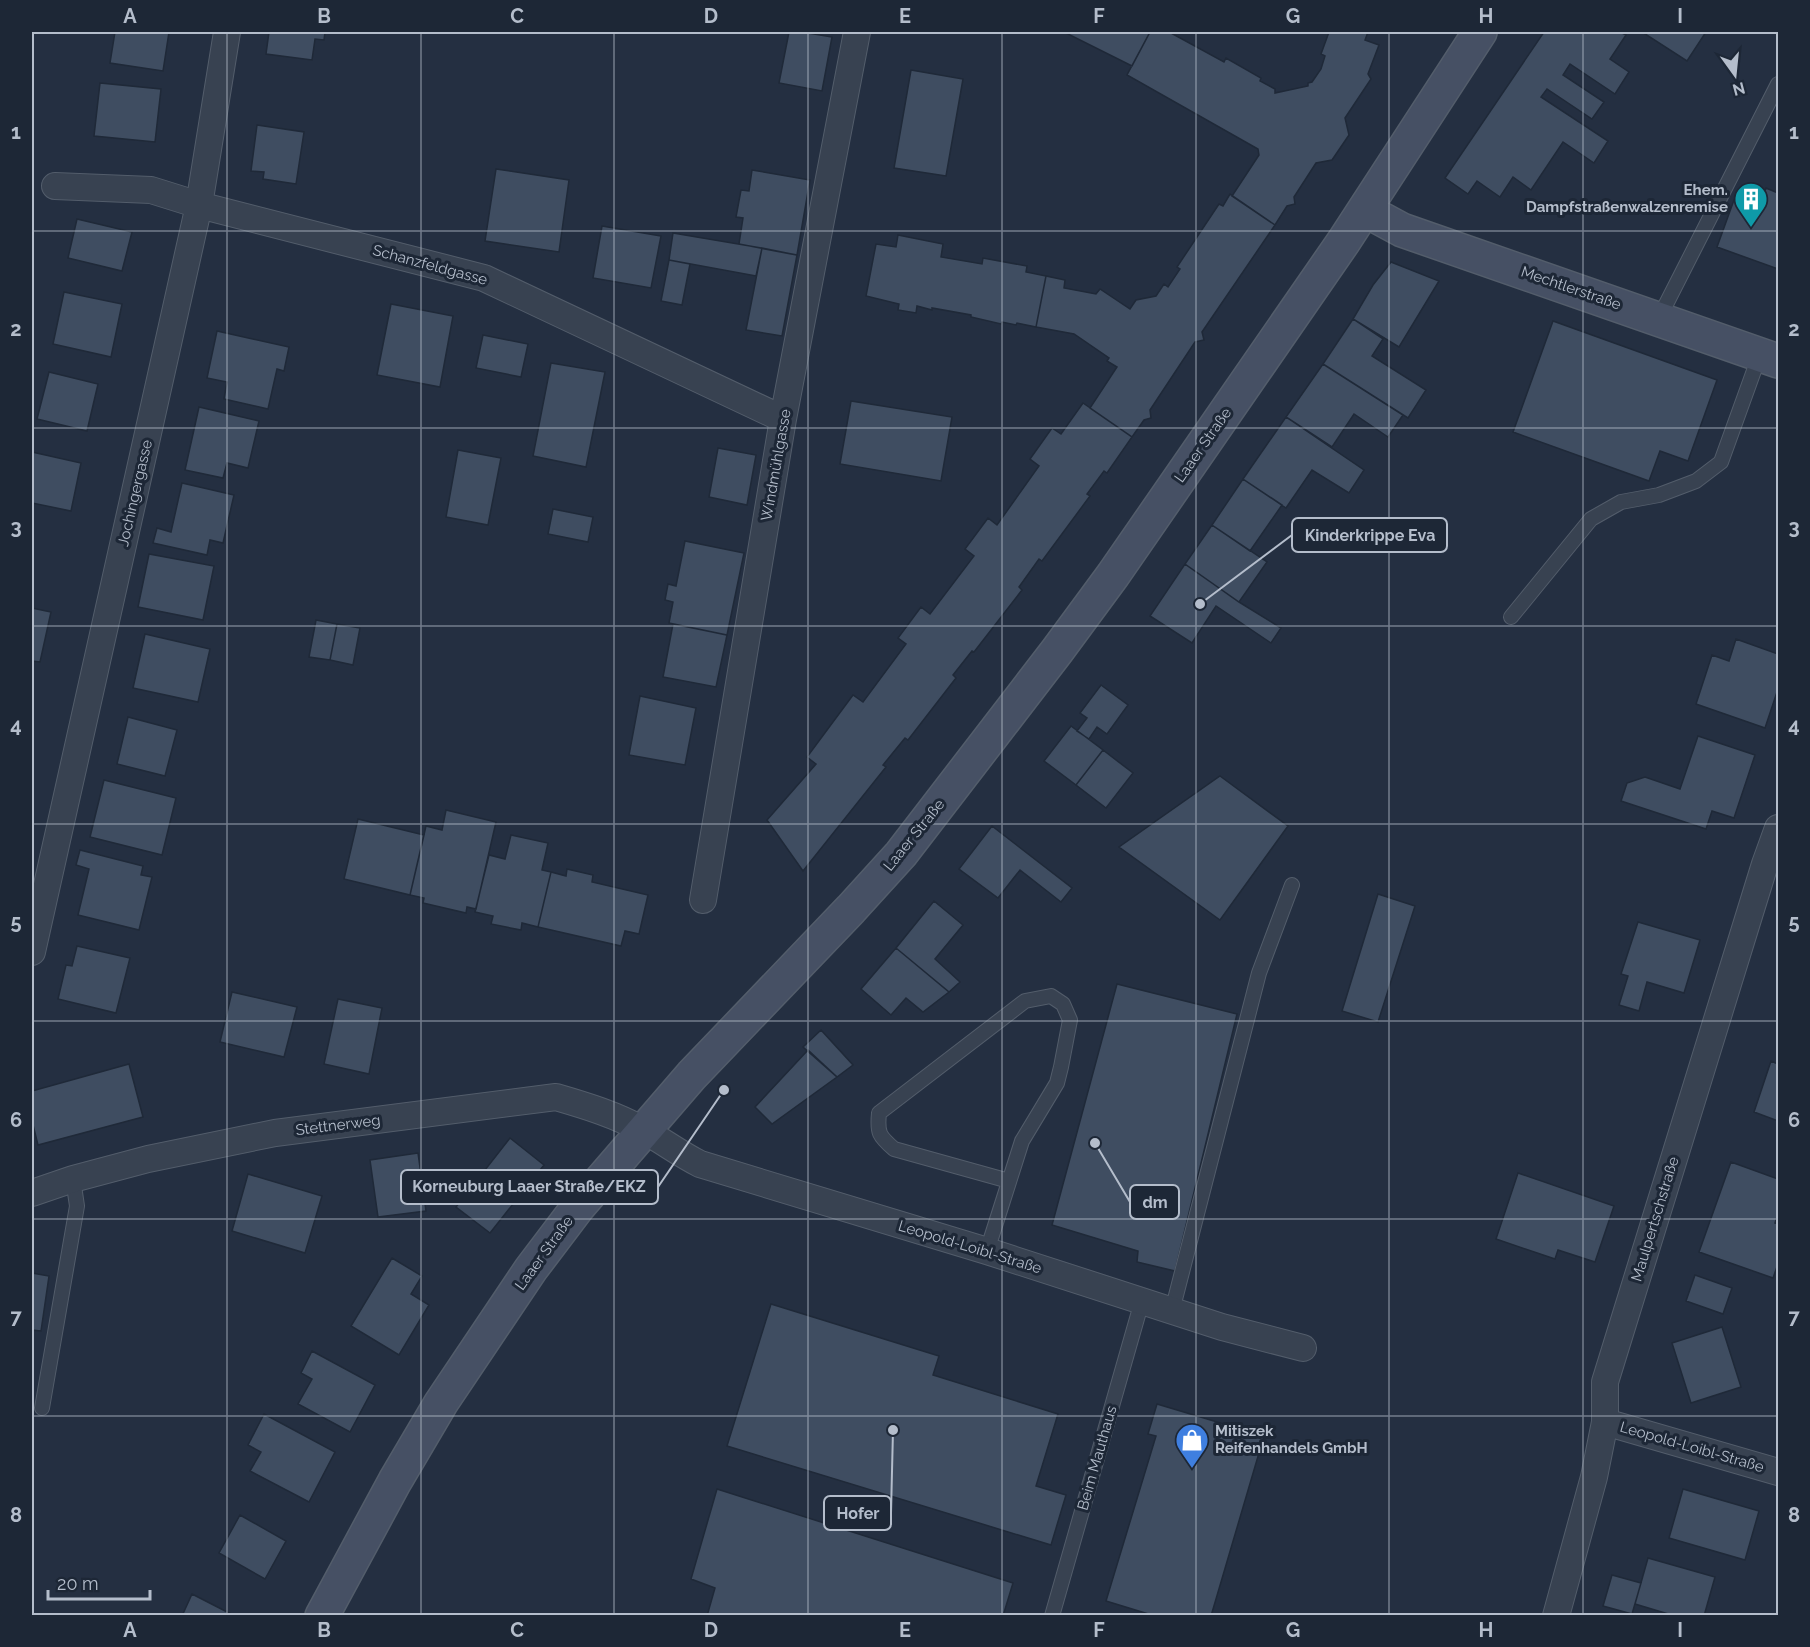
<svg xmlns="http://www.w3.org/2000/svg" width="1810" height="1647" font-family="Raleway,sans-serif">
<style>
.building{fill:#3f4d61;stroke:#1f2938;stroke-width:1.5}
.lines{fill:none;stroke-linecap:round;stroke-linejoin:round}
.lane-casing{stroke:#535d6b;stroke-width:16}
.street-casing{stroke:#535d6b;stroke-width:28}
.secondary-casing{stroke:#535d6b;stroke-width:36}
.lane{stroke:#384251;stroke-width:14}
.street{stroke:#384251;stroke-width:26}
.secondary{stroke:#465064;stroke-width:33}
.grid{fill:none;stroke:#b4bdcb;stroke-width:1.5;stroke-opacity:0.55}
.labels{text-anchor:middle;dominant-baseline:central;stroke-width:6;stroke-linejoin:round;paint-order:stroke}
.poi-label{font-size:15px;font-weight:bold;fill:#b4bdcb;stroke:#1d2736;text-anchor:end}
.street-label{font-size:15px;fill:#b4bdcb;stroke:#1d2736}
.leader{fill:none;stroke:#b4bdcb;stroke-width:2}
.callout-dot{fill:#b4bdcb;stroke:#1d2736;stroke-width:2}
.callout{fill:#1d2736;stroke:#b4bdcb;stroke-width:2}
.callout-label{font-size:16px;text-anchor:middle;font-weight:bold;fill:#b4bdcb}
.neatline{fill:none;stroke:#b4bdcb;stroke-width:2}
.grid-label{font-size:20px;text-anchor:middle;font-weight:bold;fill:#b4bdcb}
</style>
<rect width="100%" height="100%" fill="#242f41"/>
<path class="building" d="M115,32H169L163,71L110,63Z
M269,32H325L324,40L315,39L312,60L266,54Z
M789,32H802L832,37L822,91L779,83Z
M1064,32H1150L1132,66Z
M1150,32H1172L1171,33L1224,62L1226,58L1261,78L1260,81L1275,89V93L1308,86V83L1312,82L1321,69L1325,56L1321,54L1329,32H1368L1365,40L1379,45L1368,74L1371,79L1345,118L1349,135L1332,160L1316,163L1294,197L1295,204L1287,206L1275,225L1232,196L1259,155L1258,149L1127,75Z
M1544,32H1620L1626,35L1610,59L1629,72L1615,94L1570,64L1563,75L1604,102L1592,119L1547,89L1541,97L1608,141L1594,163L1563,142L1531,190L1513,177L1500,197L1477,181L1468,194L1445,178Z
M1642,32H1706L1687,61Z
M911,70L963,79L946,176L894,168Z
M100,83L161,89L155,142L94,136Z
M257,125L304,132L296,184L263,179L264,172L251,171Z
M496,169L569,180L559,252L485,241Z
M752,170L810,180L797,255L739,244L743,218L736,217L741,190L749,191Z
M1766,188L1778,193V269L1717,247L1734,200L1758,208Z
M1230,194L1275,225L1202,332L1204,340L1195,342L1150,410L1151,418L1144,420L1132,437L1090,408L1117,367L1107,361L1109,358L1074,334L1036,327L1046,276L1065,280L1064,288L1096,294L1100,289L1130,309L1136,300L1156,296L1164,284L1168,287L1180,269L1177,267L1219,204L1223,206Z
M77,219L132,232L122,271L68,258Z
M602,226L661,236L651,288L593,278Z
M673,233L762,248L756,276L669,260Z
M898,235L943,244L941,257L982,264L983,258L1027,266L1026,272L1046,276L1036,327L1017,323L1016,325L1002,322L1001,324L971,317V315L932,308V310L917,306L916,313L898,310L899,304L866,296L876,244L896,247Z
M762,248L797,255L782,336L746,330Z
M669,260L690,264L682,305L661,301Z
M1391,262L1439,281L1399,347L1353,319L1373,285Z
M64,292L122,304L111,357L53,344Z
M391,304L453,316L440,387L377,375Z
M1353,319L1383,339L1372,356L1426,390L1408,418L1323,364Z
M1553,321L1717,380L1688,461L1660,451L1649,481L1513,432Z
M217,331L289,347L284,371L277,369L268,409L224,399L227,382L207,378Z
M483,335L528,344L521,377L476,368Z
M551,363L605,372L586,467L533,456Z
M1323,364L1403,415L1388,437L1354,414L1332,447L1286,417Z
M49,372L98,384L87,431L37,419Z
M851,401L952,417L941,481L840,464Z
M1083,403L1132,437L1107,473L1104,471L1087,494L1090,496L1042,561L1039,559L1019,587L1022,590L974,652L972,651L953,675L956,678L908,740L905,738L883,765L886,767L803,871L767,820L816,764L807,757L853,695L863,702L906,644L898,638L921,607L930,614L974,556L965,549L988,518L997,525L1039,466L1030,459L1052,428L1061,434Z
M199,407L259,421L248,468L227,463L223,478L185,470Z
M1286,417L1364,470L1349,493L1312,470L1286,508L1243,479Z
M718,448L756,455L747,505L709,497Z
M458,450L501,458L488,525L446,517Z
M32,452L81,463L71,511L32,503Z
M1243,479L1282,505L1250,551L1212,525Z
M182,483L234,495L223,543L210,540L207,555L153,543L157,528L171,532Z
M553,509L593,517L588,542L548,534Z
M1212,525L1267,562L1239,602L1185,564Z
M685,541L744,553L727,635L669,623L673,602L665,600L668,584L676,586Z
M149,554L214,566L203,620L138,607Z
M1185,564L1239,602L1281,628L1271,643L1216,606L1192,643L1150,616Z
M32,608L51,612L40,662L32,661Z
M316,620L337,624L330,660L309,657Z
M337,624L360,628L353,665L330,660Z
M673,624L727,635L716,687L663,677Z
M145,634L210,649L198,702L133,688Z
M1736,639L1778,654V689L1765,728L1696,704L1712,655L1729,661Z
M1101,685L1128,705L1107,734L1097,727L1089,739L1077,731L1087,718L1080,713Z
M640,696L696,708L685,765L629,755Z
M128,717L177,730L165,776L117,764Z
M1071,726L1103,750L1076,785L1044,761Z
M1698,736L1755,755L1734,818L1712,811L1706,829L1621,801L1627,783L1645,777L1680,789Z
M1103,750L1133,773L1106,808L1076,785Z
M1220,776L1288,826L1220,920L1119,847Z
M104,780L176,798L162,855L90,837Z
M446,810L496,822L476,909L467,907L466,913L423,903L424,898L410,895L426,826L442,830Z
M358,819L424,835L410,895L344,879Z
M992,826L1072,888L1061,902L1020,870L998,898L959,869Z
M511,835L548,843L542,870L551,872L538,927L522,923L521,930L491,924L493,916L475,912L489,855L505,859Z
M80,850L143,866L141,875L152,877L139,930L78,915L89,869L76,865Z
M567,869L593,875L592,882L648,895L639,934L625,931L621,946L538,927L551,872L566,876Z
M1378,894L1415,906L1378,1022L1342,1011Z
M934,901L963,925L935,959L960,982L949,992L896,948Z
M1638,922L1700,940L1684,993L1647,982L1639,1011L1619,1005L1628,976L1621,974Z
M77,946L130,958L116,1013L58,999L66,965L72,966Z
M896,948L949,992L923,1012L906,998L891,1015L861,989Z
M1117,984L1237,1014L1175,1271L1137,1262L1138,1251L1052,1225Z
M232,992L297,1007L284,1057L220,1042Z
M338,999L382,1008L369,1074L324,1064Z
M821,1030L853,1065L837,1077L803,1047Z
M808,1050L837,1077L772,1124L755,1107Z
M1771,1061L1778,1064V1121L1754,1112Z
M129,1064L143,1117L38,1145L32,1121V1091Z
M510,1138L544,1165L490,1233L456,1207Z
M418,1153L426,1211L378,1217L370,1160Z
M1731,1162L1778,1179V1214L1775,1223L1778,1224V1264L1773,1278L1699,1252Z
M1518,1173L1614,1206L1595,1262L1558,1250L1555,1259L1496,1239Z
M248,1174L322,1196L305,1253L232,1231Z
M392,1258L422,1276L411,1294L429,1305L399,1355L351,1326Z
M32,1273L49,1276L41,1331L32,1330Z
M1695,1275L1732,1288L1723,1314L1686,1301Z
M771,1304L939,1356L933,1375L1058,1414L1036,1486L1066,1495L1051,1545L727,1446Z
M1722,1327L1741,1387L1691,1403L1672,1343Z
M312,1351L375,1385L350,1432L298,1404L312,1379L301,1373Z
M1157,1404L1264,1436L1211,1616H1155L1106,1601L1156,1436L1148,1434Z
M264,1414L335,1452L309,1502L250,1471L261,1452L248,1445Z
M717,1489L1013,1583L1003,1616H707L715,1588L691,1579Z
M1683,1489L1759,1511L1745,1560L1669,1538Z
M240,1515L286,1541L265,1579L219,1553Z
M1648,1558L1715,1577L1704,1616H1675L1635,1604Z
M1612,1575L1641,1583L1632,1614L1603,1606Z
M192,1594L235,1616H182Z"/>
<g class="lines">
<defs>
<path id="lane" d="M1659,318L1778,84
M1511,617L1591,519L1621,502L1659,495L1696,481L1721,462L1760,354
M987,1251L1022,1141L1057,1083L1061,1067L1070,1020L1063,1004L1051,996L1025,1001L879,1113C877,1133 879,1136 894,1149L1009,1181
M1172,1311L1259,973L1292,885
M42,1408L77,1206L73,1179
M1052,1616L1142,1301"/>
<path id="street" d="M55,186L151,190L199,205L484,278L783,419
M703,900L783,419L857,32
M32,952L199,205L227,32
M32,1193L73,1179L148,1159L275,1133L556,1097C587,1106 616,1115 643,1130C663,1141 680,1154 700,1164L987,1251L1222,1327L1303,1348
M1605,1422L1778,1472
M1556,1616L1594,1477L1605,1422V1382L1765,864L1778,828"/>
<path id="secondary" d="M1365,210L1402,230L1778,361
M322,1616L395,1481L441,1403L531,1269L578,1207L692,1075L851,909L901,854L1057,651L1113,575L1344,241L1480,32"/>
</defs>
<use href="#lane" class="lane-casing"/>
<use href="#street" class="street-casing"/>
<use href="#secondary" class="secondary-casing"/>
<use href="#lane" class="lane"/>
<use href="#street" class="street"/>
<use href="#secondary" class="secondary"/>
</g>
<path class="grid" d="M227,32V1616M421,32V1616M614,32V1616M808,32V1616M1002,32V1616M1196,32V1616M1389,32V1616M1583,32V1616M32,231H1778M32,428H1778M32,626H1778M32,824H1778M32,1021H1778M32,1219H1778M32,1416H1778"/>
<defs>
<symbol id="building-pin" viewBox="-11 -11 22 30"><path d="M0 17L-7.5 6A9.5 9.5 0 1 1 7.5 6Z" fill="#0f9aa8" stroke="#1d2736"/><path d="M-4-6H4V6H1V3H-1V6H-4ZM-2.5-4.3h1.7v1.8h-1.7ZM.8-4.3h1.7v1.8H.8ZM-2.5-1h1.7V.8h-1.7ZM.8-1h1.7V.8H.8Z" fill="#fff"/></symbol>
<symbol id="shop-pin" viewBox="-11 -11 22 30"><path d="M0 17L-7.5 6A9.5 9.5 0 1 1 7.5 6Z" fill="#3f7fe0" stroke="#1d2736"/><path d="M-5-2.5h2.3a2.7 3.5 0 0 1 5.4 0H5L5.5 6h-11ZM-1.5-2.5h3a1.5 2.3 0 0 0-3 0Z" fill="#fff"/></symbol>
</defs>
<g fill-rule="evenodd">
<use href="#building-pin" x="1732" y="180" width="38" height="52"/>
<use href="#shop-pin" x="1173" y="1421" width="38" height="52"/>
</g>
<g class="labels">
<g class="poi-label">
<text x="1728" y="190">Ehem.<tspan x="1728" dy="17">Dampfstraßenwalzenremise</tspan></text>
<text x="1215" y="1431" text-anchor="start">Mitiszek<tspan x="1215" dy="17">Reifenhandels GmbH</tspan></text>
</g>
<g class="street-label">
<text transform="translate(430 265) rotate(15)">Schanzfeldgasse</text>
<text transform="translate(1571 288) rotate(19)">Mechtlerstraße</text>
<text transform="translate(1203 445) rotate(-55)">Laaer Straße</text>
<text transform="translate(776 465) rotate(-80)">Windmühlgasse</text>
<text transform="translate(135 493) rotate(-77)">Jochingergasse</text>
<text transform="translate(914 835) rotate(-51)">Laaer Straße</text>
<text transform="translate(338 1125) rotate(-7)">Stettnerweg</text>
<text transform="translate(1655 1219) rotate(-73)">Maulpertschstraße</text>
<text transform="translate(970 1247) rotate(17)">Leopold-Loibl-Straße</text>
<text transform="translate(544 1253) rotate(-54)">Laaer Straße</text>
<text transform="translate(1692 1447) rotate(16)">Leopold-Loibl-Straße</text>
<text transform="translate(1097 1458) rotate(-74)">Beim Mauthaus</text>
</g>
</g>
<path class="leader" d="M1200 604L1292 535M724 1090L658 1187M1095 1143L1130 1202M893 1430L891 1513"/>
<g class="callout-dot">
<circle cx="1200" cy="604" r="6"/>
<circle cx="724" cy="1090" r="6"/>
<circle cx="1095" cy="1143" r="6"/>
<circle cx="893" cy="1430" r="6"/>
</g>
<g class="callout">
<rect x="1292" y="518" width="155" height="34" rx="6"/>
<rect x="401" y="1170" width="257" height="34" rx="6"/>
<rect x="1130" y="1185" width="49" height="34" rx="6"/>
<rect x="824" y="1496" width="67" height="34" rx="6"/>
</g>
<g class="callout-label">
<text x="1370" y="541">Kinderkrippe Eva</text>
<text x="529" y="1192">Korneuburg Laaer Straße/EKZ</text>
<text x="1155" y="1208">dm</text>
<text x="858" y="1519">Hofer</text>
</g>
<rect width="1810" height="1647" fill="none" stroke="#1d2736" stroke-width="66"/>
<g transform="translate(1735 75) rotate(165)" stroke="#1d2736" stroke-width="4.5" paint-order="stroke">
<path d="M0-4.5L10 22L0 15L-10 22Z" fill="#b4bdcb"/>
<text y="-9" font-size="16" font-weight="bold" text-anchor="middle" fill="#b4bdcb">N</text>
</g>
<path d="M48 1590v9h102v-9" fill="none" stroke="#b4bdcb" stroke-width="3"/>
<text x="57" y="1590" font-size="18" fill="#b4bdcb" stroke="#1d2736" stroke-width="4.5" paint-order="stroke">20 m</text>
<rect x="33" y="33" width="1744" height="1581" class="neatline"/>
<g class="grid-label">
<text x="130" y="23">A</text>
<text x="324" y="23">B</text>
<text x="517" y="23">C</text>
<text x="711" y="23">D</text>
<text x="905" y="23">E</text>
<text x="1099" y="23">F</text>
<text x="1293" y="23">G</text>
<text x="1486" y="23">H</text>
<text x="1680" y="23">I</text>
<text x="16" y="139">1</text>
<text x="1794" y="139">1</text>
<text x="16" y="336">2</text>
<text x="1794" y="336">2</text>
<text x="16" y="534">3</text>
<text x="1794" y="534">3</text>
<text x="16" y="732">4</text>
<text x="1794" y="732">4</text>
<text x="16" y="929">5</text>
<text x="1794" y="929">5</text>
<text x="16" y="1127">6</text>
<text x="1794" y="1127">6</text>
<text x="16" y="1324">7</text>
<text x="1794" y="1324">7</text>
<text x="16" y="1522">8</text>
<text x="1794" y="1522">8</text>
<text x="130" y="1637">A</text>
<text x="324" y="1637">B</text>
<text x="517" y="1637">C</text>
<text x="711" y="1637">D</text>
<text x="905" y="1637">E</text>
<text x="1099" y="1637">F</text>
<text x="1293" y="1637">G</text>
<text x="1486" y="1637">H</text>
<text x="1680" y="1637">I</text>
</g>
</svg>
